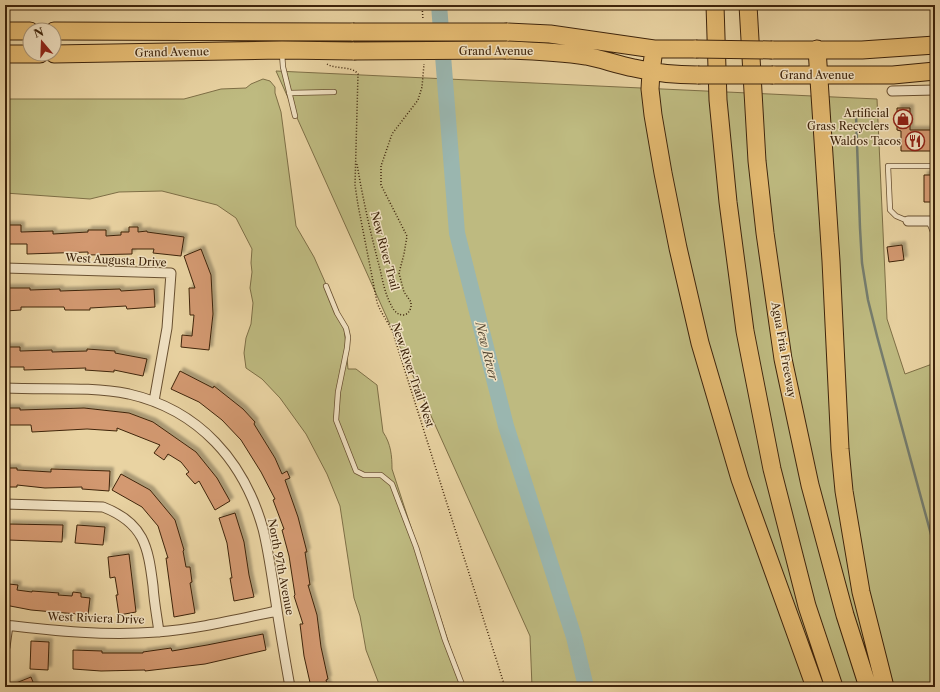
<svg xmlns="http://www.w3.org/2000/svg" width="940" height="692" font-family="'Libre Caslon Text',serif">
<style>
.green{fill:#beba80;stroke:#7e6f46}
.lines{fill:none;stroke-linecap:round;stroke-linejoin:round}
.stream{stroke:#757c6d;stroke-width:2.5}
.river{stroke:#9ab6af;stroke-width:16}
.building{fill:#d39971;stroke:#3e240b;filter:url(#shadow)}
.lane-casing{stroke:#695031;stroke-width:6}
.street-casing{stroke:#695031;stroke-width:11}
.highway-casing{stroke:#3e240b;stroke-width:19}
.path{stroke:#3e240b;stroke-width:1.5;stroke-dasharray:1 2;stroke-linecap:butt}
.lane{stroke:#f1e2c3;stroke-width:4.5}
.street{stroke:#f1e2c3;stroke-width:9}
.highway{stroke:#e4ba71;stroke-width:17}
.highway-bridge-casing{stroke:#3e240b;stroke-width:19;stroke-linecap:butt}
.highway-bridge{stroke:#e4ba71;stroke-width:17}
.labels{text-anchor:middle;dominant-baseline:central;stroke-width:3;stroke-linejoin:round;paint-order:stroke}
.street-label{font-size:11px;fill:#3e240b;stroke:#f1e2c3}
.poi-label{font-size:11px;fill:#3e240b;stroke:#f1e2c3;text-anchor:end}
.water-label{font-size:12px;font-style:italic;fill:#554834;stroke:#f1e2c3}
</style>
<defs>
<filter id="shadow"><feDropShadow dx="3.5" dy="-3.5" stdDeviation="1" flood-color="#0004"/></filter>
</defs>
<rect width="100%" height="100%" fill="#e9d3a2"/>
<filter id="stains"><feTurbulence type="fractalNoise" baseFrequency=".005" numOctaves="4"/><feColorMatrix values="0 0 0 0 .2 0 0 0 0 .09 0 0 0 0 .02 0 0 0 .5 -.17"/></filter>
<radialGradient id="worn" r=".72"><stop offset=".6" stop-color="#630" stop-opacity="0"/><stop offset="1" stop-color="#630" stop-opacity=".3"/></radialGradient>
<path class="green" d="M276,71L877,99L887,319L905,374L935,363V687H532L530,636Z
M263,79L270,81L275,87V93L281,112L296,226L314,257L344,325L348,369H356L377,385L383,432C391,444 392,456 392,469L463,687H379V684L366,650L360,616L354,598L340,506L327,474L306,434L280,398L262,379L246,368L244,353L246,338L251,324L253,303L250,288L252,272L251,263L252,249L236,218L217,205L162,191L119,192L90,199L5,193V99H184L221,89L246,88L251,84Z"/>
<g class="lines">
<path class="stream" d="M856,115L860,228L862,263L868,300L877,336L935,549"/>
<path class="river" d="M439,5L457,233L506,426L574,637L586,687"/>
</g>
<path class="building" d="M897,108H910V130H935V151H901V131L897,130Z
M924,175H935V202H924Z
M5,225H21V232L53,231V234L88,232V230H106V236L121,235V232H129V227H138V232L147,231V232L184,237L181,256L153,253L154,249H132V254L88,255V252L27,254V244H5Z
M902,245L904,260L889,262L887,247Z
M201,249L211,275L213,314L209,350L181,347L182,335L192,336L194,315H190L189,288H195L184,256Z
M5,288H30V290L60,289V291L120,289L121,291L154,289L155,307L127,309L126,306L90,308V310H65L64,307H21V310L5,311Z
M5,347H20V351L52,350V352L87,351V349L115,351V353L147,359L143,376L114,370V372L85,370L86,368L24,370V367H5Z
M180,371L213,388L214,386L243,409L255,422L254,424L275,458L282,474L287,471L290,478L285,480L298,517L307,552H305L310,585H308L317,615L321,647L328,679L326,680L328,687H311L304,656L300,624H303L294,596L295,595L289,556L282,530L284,529L273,500L275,499L261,472L241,440L222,420L199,402L171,389Z
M5,408H20V410L84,408L129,413L153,422L196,452L217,478L230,501L215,510L199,481L195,484L186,474L189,472L181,462L168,454L164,460L154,453L160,445L117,428V431L87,429L32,432L31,425H5Z
M5,468H17V470L51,472V469L110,471L109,491L82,489V487L45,488L17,485V487H5Z
M121,474L150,490L175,520L184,550L183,551L186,567H190L192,582L190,583L195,613L174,617L166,558H168L158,526L142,507L112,490Z
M235,513L244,542L249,575L254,597L234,601L230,578H232L227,543L219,518Z
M8,524L63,525L62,542L8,540Z
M77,525L105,527L103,545L75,543Z
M129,554L136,612L119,615L116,595H118L115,577L110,578L108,557Z
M9,584L18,585L17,590L32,592V591L59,593L58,595L72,596L73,592L81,593V597L90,598L88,615L31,610L5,605V589H9Z
M263,634L266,650L205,664L145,671V670L101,671L73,669V650L102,651V653H143V652L171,648L172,651L207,645Z
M31,641L49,642L48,670L30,669Z
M31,677L35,687H6Z"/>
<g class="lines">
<defs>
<path id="lane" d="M282,54L283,67L295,116
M289,93L334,92
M908,221L896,216L890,210L888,166H935
M929,222L935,237
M326,286L337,313L346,328L348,337L347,348L338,392L336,420L356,471L364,475H381L392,484L416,547L445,640L463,687"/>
<path id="street" d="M892,91L935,90
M908,221H935
M5,268L171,273L167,328L154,401
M5,388C46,390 89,386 129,394C199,410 244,461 263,529C269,553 272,578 276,603C280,631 285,659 290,687
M5,504L103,507C144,523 148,546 153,586C154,602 157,617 159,632
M5,625C55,631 107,636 157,632C198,629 238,619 277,611
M5,647L8,625"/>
<path id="highway" d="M715,5L718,100L728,202L745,331L772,469L807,606L834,687
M748,5L757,161L765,233L783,359L810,485L845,615L868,687
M5,31H30
M54,31L353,32
M507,32L550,34L654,49H696
M654,49L651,72L650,89L653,115L663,173L678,248L700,343L740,479L815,687
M817,49L831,261L840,449L844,491L861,592L885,687
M506,50C533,51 560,52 586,56C602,59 618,65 634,68C655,73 676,75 698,75
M772,50H862L935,45
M5,54H40
M54,54L282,50L354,51
M773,75H893L935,71"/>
</defs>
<use href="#lane" class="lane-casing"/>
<use href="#street" class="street-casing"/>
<use href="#highway" class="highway-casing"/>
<path class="path" d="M422,5L423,20
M327,64C336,70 351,65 358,74L355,185L358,205L377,302C381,314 388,321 393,333L505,687
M357,164C363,200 371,235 380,269C383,283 386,298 394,310C397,314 400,315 405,315L408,313L411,308V302L404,292L399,273L404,254L407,236L381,185V166L392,134L418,100L422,87L424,64"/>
<use href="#lane" class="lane"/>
<use href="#street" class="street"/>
<use href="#highway" class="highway"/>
<defs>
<path id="highway-bridge" d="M353,32H507
M696,49L772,50
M354,51L506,50
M698,75H773"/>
</defs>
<use href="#highway-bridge" class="highway-bridge-casing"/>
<use href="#highway-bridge" class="highway-bridge"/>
</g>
<defs>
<symbol id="shop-ring" viewBox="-11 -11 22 22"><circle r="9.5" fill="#f1e2c3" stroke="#8f2418" stroke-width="1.5"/><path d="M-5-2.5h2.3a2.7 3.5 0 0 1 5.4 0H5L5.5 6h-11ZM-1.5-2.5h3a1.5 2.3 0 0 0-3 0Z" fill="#8f2418"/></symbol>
<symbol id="restaurant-ring" viewBox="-11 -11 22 22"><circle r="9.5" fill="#f1e2c3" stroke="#8f2418" stroke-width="1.5"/><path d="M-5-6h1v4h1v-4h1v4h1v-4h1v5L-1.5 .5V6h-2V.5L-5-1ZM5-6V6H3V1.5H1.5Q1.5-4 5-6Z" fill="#8f2418"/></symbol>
</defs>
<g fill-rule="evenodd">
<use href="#shop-ring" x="892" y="108" width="22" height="22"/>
<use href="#restaurant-ring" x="904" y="130" width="22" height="22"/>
</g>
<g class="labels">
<g class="street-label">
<text x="496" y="51">Grand Avenue</text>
<text transform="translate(172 52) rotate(-1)">Grand Avenue</text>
<text x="817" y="75">Grand Avenue</text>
<text transform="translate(385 251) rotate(75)">New River Trail</text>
<text transform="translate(116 260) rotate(3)">West Augusta Drive</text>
<text transform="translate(784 350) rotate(80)">Agua Fria Freeway</text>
<text transform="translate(413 375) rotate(71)">New River Trail West</text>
<text transform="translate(281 567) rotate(79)">North 97th Avenue</text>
<text transform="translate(96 618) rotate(2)">West Riviera Drive</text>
</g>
<g class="poi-label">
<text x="889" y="113">Artificial<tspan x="889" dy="13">Grass Recyclers</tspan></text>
<text x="901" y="141">Waldos Tacos</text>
</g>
<g class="water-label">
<text transform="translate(487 351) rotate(76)">New River</text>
</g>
</g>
<rect width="940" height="692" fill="none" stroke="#e9d3a2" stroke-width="20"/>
<rect x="6" y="6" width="928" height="680" fill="none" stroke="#3e240b" stroke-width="2"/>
<rect x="10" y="10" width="920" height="672" fill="none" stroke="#3e240b"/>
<g transform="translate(42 42) rotate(341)"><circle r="19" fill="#f1e2c3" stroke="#a99679"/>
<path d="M0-3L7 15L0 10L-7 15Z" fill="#8f2418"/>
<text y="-6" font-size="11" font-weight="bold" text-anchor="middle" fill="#3e240b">N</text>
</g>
<rect width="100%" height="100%" filter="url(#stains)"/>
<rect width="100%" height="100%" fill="url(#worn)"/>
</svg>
